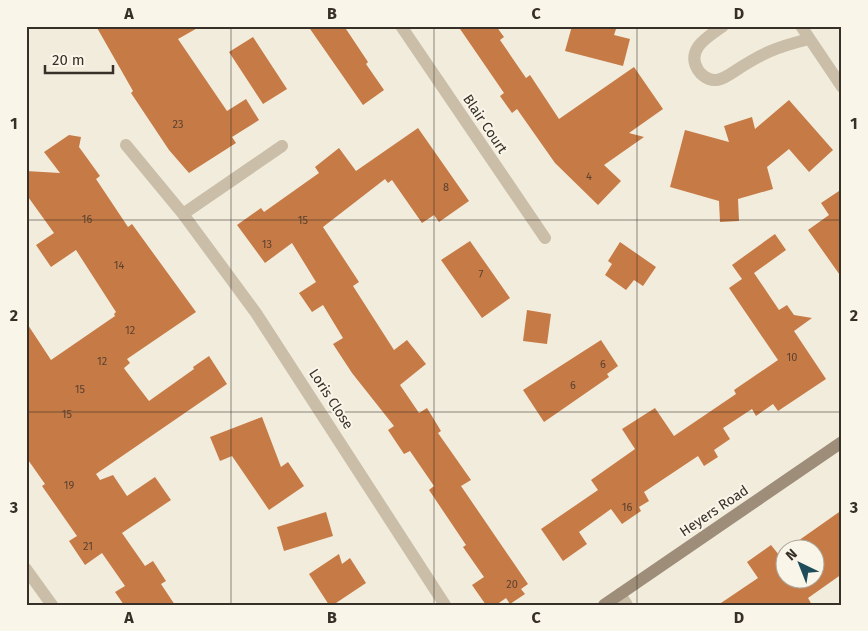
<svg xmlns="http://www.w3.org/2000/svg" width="868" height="631" font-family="'Fira Sans',sans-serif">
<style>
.building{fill:#c67a46}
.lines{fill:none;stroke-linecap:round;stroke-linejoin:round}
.street{stroke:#cbbea8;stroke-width:12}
.secondary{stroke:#9e8d79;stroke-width:12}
.grid{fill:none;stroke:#373028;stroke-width:1;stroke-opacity:0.55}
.labels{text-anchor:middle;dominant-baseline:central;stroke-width:4;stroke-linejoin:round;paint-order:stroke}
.number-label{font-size:11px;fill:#5b4230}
.street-label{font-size:14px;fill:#373028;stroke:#faf5e9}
.neatline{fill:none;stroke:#373028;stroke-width:2}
.grid-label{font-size:16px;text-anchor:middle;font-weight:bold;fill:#373028}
</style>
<rect width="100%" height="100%" fill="#f2ecdc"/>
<path class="building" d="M96,26H201L178,39L227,111L246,99L259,120L232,137L236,143L189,173L169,150L131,93L133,91Z
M308,26H344L368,62L366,64L384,90L363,105Z
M458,26H496L504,37L500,40L526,78L530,75L559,119L634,67L663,109L629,133L644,137L604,165L621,181L598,205L555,163L517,109L512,113L500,96L504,93Z
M572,26H617L614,35L630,39L623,66L565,51Z
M253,37L287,89L263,104L229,52Z
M789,100L833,150L809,172L789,149L767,167L773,189L738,199L739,221L720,222L719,201L670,187L685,130L729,142L724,126L752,117L755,129Z
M418,128L469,201L439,222L434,215L422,223L392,180L388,183L385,179L323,227L359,282L353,286L394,350L407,340L426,364L400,385L419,413L427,408L441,431L438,433L471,480L461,486L528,584L521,589L525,594L510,604L506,598L496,605H486L472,585L484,577L463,547L466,545L429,490L434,486L410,451L404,454L388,430L394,426L352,373L333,344L343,338L323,305L312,312L299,293L316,282L292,243L265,263L237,225L261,208L264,212L319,173L315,167L339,148L356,171Z
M69,135L81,137L79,147L100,176L96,179L128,227L132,224L196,312L127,359L130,363L124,368L126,371L149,401L194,369L193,367L209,356L227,384L96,474L100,480L113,475L127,496L155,477L171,500L122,533L145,566L153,561L166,581L161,584L175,605H124L115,592L125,586L102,553L85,565L69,541L77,536L42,486L45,484L26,457V322L51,360L115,316L114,314L116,312L76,250L51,267L36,245L54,233L26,194V171L60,173L44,152Z
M842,189V278L808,230L829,215L821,203Z
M775,234L786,250L754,273L779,310L787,305L794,315L812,318L794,331L826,379L778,411L773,404L756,416L752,409L723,428L730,439L714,450L718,457L704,466L698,456L644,492L649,501L639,507L641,511L622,524L611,509L579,532L587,544L563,561L541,529L598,490L591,480L635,449L622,429L655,408L674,436L736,394L734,390L778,360L729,288L742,279L732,265Z
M470,241L510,298L482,318L441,260Z
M620,242L656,267L643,286L634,280L626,290L605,275L612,264L608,261Z
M527,310L551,314L547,344L523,341Z
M601,340L618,366L607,374L609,377L544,422L523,390Z
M262,417L281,467L288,462L304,486L269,510L232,456L220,461L210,437Z
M842,510V574L808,598L812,605H718L758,578L747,562L771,545L779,555L786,550V578H816V548H788Z
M326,512L333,536L284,551L277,527Z
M339,554L342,564L350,558L366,583L333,605H329L309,574Z"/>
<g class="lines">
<path class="street" d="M401,26L545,238
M723,26C709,36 685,49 698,70C701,75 708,80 714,80C720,81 729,75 735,71C762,53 777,47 809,39
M801,26L842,87
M126,145L183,214L256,313L445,605
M183,214L282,146
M26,569L52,605
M620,594L627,605"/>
<path class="secondary" d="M604,605L842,442"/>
</g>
<path class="grid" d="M231,26V605M434,26V605M637,26V605M26,220H842M26,412H842"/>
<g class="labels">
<g class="number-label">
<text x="178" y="124">23</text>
<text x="589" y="176">4</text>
<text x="446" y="187">8</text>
<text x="87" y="219">16</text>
<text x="303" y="220">15</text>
<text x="267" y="244">13</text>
<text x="119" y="265">14</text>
<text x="481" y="274">7</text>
<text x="130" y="330">12</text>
<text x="792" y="357">10</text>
<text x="102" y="361">12</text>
<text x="603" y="364">6</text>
<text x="573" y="385">6</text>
<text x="80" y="389">15</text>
<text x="67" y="414">15</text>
<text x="69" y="485">19</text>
<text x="627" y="507">16</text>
<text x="88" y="546">21</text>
<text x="512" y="584">20</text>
</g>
<g class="street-label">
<text transform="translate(485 124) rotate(56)">Blair Court</text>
<text transform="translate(331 399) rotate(57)">Loris Close</text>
<text transform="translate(714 511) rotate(-34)">Heyers Road</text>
</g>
</g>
<rect width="868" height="631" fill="none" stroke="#faf5e9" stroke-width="55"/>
<g transform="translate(800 564) rotate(317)"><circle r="24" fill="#faf5e9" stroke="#aca69c"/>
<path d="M0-4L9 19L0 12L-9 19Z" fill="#1e4c59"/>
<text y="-8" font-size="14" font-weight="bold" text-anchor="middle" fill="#373028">N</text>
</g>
<path d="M45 65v8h68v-8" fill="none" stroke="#373028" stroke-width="2.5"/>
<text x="52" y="65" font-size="15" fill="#373028" stroke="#faf5e9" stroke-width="4" paint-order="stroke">20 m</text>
<rect x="28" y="28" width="812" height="576" class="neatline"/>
<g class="grid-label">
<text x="129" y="19">A</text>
<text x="332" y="19">B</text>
<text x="536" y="19">C</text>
<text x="739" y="19">D</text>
<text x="14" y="129">1</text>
<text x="854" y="129">1</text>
<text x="14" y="321">2</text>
<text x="854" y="321">2</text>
<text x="14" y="513">3</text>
<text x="854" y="513">3</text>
<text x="129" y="623">A</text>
<text x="332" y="623">B</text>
<text x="536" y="623">C</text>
<text x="739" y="623">D</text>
</g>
</svg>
